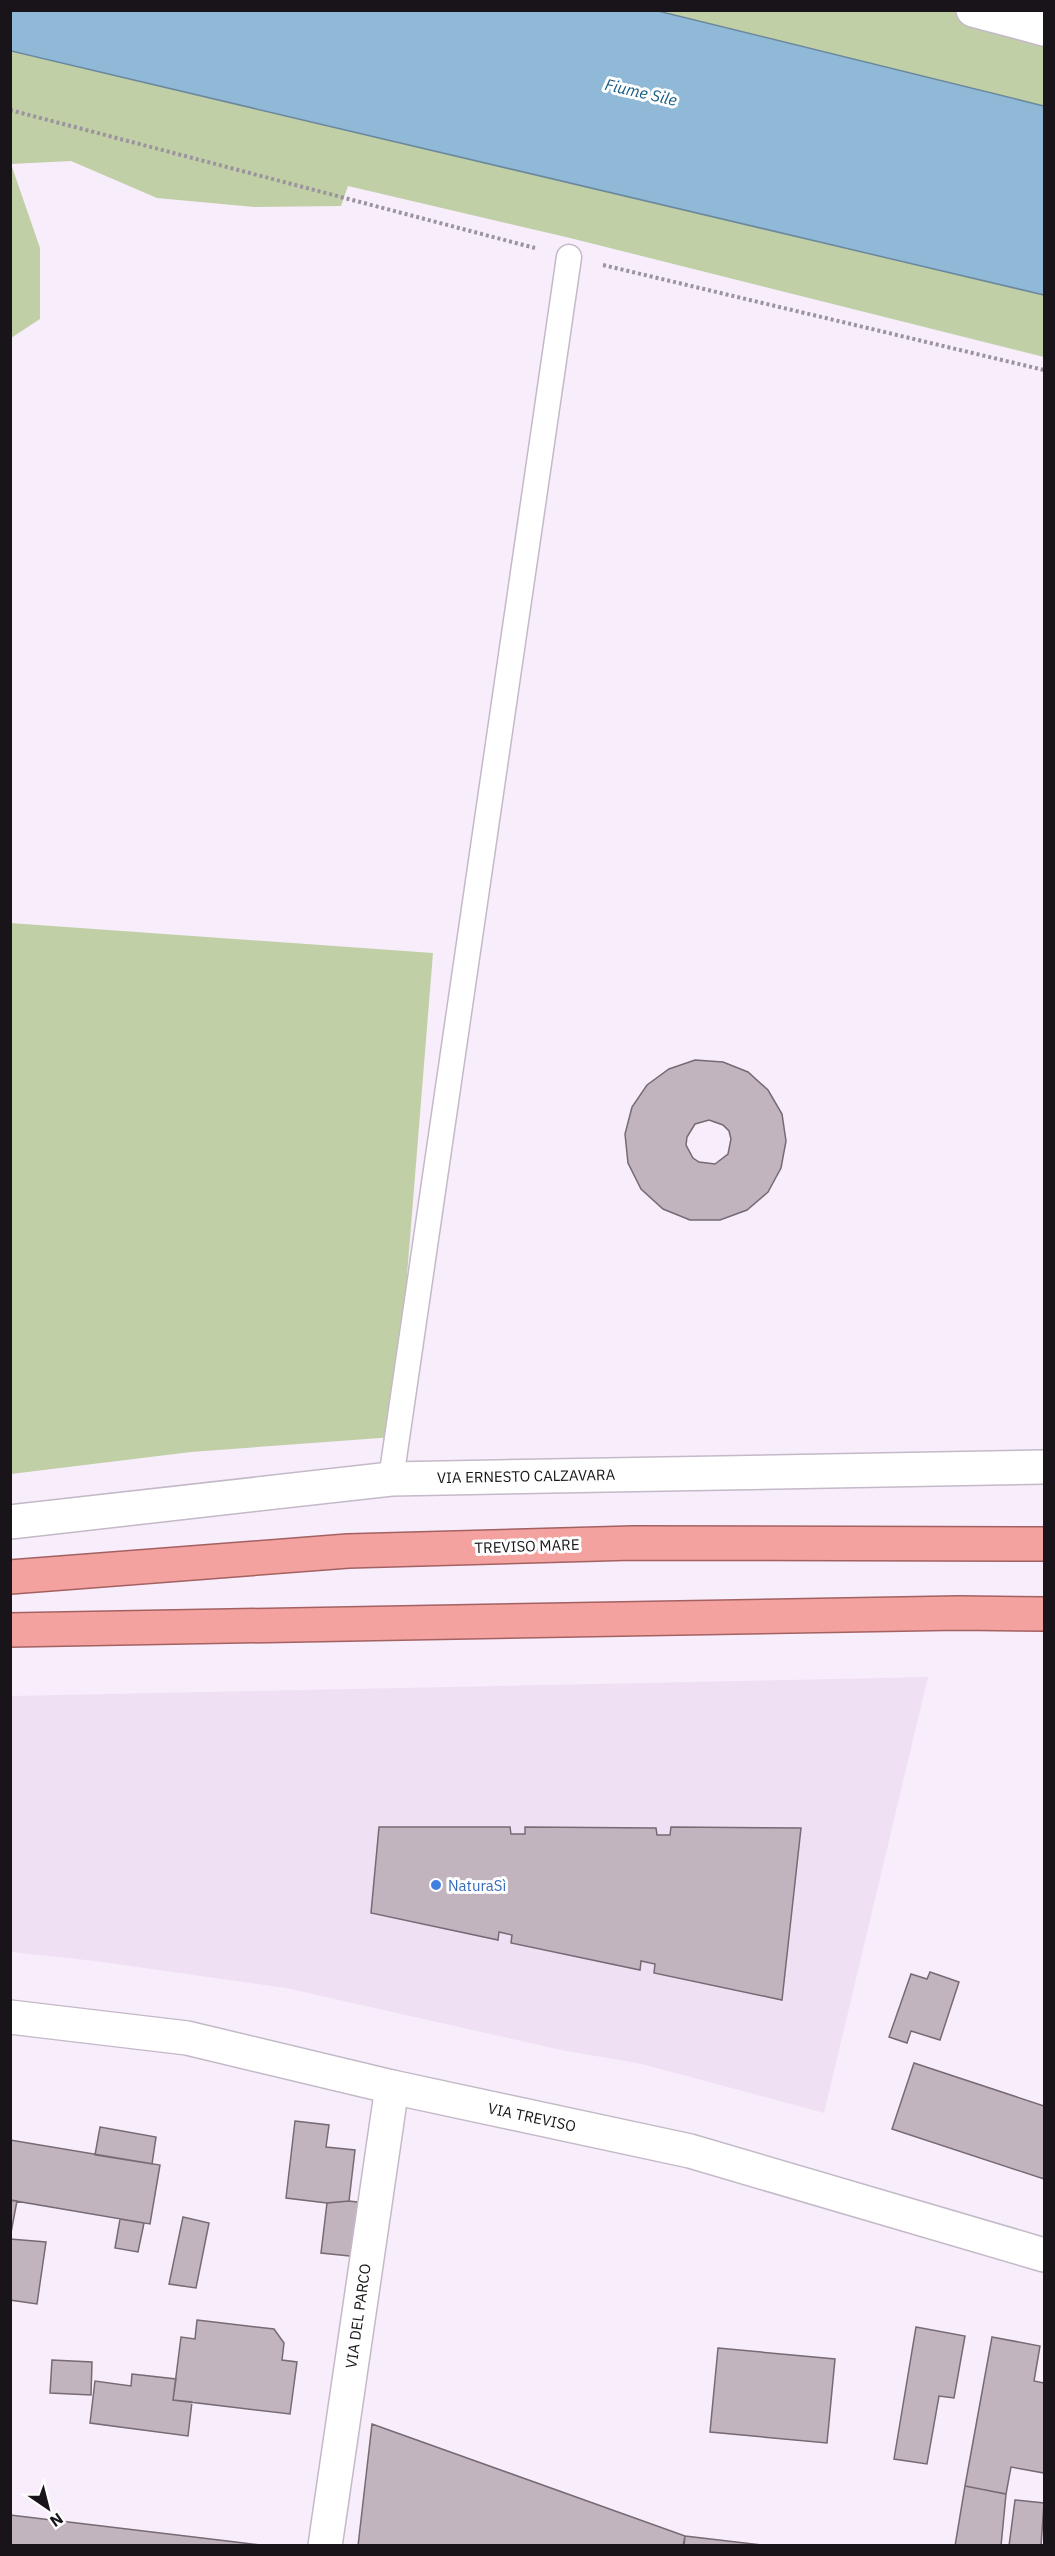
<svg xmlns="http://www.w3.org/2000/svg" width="1055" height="2556" font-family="'IBM Plex Sans',sans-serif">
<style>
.built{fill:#f0e0f4}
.green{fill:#c1cfa7}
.water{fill:#8fb9d6;stroke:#6b889d;stroke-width:1.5}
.building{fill:#c2b4bf;stroke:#766a74;stroke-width:1.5;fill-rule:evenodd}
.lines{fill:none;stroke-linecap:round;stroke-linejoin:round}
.service-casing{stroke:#c4b9c7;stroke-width:27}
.minor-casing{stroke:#c4b9c7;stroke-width:36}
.tertiary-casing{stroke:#c4b9c7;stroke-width:36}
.secondary-casing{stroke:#c4b9c7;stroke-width:36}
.trunk-casing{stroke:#a46162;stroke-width:36}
.path{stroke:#9b939d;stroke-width:4;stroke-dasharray:3 3;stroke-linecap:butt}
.service{stroke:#fff;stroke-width:24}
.minor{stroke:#fff;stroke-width:33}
.tertiary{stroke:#fff;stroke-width:33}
.secondary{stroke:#fff;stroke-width:33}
.trunk{stroke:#f3a2a0;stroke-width:33}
.shop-dot{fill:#3f7fe0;stroke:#fefefe;stroke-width:2}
.labels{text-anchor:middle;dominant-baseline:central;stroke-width:6;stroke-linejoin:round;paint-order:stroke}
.street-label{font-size:15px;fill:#181419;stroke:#fefefe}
.shop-label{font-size:15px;fill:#366cbe;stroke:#fefefe;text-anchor:start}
.water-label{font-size:16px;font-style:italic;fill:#145c82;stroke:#fefefe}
</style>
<rect width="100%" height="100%" fill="#f8edfb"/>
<path class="built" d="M928,1677L824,2113L642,2064L561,2050L286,1988L95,1961L11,1952L10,1696Z"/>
<path class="green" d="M658,11H1044V106Z
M11,51L1044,295V357L570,238L348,186L341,206L254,207L157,198L71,161L11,164L40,248V319L11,338Z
M10,923L433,953L394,1437L191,1452L11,1474Z"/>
<path class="water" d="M10,11H658L1044,106V295L11,51Z"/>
<path class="building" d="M695,1060L723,1062L748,1072L768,1090L782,1114L786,1141L781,1168L768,1192L747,1210L720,1220H690L663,1209L641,1189L628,1163L625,1134L632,1107L647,1085L669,1069ZM709,1120L723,1125L729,1131L731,1139L728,1154L715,1164L699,1162L693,1158L686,1145L687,1137L695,1124Z
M379,1827H510L511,1834H525V1827L656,1828L657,1835H670L671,1827L801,1828L782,2000L654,1973L655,1964L641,1961L640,1970L511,1943L512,1935L499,1932L498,1940L371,1913Z
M930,1972L959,1982L940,2040L911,2031L907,2043L889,2037L911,1974L927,1979Z
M914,2063L1044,2106V2179L892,2129Z
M295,2121L329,2125L326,2147L355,2150L349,2201L327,2203L286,2198Z
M100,2127L156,2137L152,2164L95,2155Z
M10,2140L160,2165L150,2224L10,2200Z
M10,2200L17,2201L10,2238Z
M349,2201L365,2203L359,2257L321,2253L327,2203Z
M183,2217L209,2223L196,2288L169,2284Z
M120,2219L144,2223L138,2252L115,2248Z
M10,2239L46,2242L37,2304L10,2300Z
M197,2320L274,2329L284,2343L282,2360L297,2362L290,2414L173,2400L181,2337L195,2339Z
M916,2327L965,2336L954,2398L939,2396L927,2464L894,2459Z
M992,2337L1040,2346L1034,2381L1044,2383V2473L1011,2467L1006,2494L965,2486Z
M718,2348L835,2359L827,2443L710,2432Z
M52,2360L92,2362L91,2395L50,2393Z
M132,2374L176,2379L173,2400L192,2402L188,2436L90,2423L95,2381L131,2386Z
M372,2424L685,2536L683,2546H358Z
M965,2486L1006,2494L1001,2546H955Z
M1015,2500L1044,2503L1041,2546H1009Z
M10,2515L269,2546H10Z
M685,2536L770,2546H684Z"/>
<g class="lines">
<defs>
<path id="service" d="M391,1479L569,257"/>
<path id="minor" d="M10,1522L391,1479L1044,1467
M325,2546L392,2087"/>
<path id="tertiary" d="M973,10L1044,29"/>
<path id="secondary" d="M10,2017L187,2038L392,2087L690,2151L1044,2255"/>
<path id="trunk" d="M10,1577L348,1551L633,1543L1044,1544
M10,1630L959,1613L1044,1614"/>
</defs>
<use href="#service" class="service-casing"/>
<use href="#minor" class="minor-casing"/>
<use href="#tertiary" class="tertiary-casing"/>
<use href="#secondary" class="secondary-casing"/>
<use href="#trunk" class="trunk-casing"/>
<path class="path" d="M10,110L535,248
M603,265L1044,370"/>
<use href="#service" class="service"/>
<use href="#minor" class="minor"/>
<use href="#tertiary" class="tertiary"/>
<use href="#secondary" class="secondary"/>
<use href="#trunk" class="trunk"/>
</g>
<circle class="shop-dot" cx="436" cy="1885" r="6"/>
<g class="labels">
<g class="street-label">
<text transform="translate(526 1476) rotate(-1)">VIA ERNESTO CALZAVARA</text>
<text transform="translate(527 1546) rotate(-2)">TREVISO MARE</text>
<text transform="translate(532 2117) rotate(12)">VIA TREVISO</text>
<text transform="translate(358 2316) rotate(-82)">VIA DEL PARCO</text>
</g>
<g class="shop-label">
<text x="448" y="1885">NaturaSì</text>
</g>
<g class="water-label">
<text transform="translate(641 92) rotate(13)">Fiume Sile</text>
</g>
</g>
<rect width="1055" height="2556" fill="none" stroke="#181419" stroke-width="24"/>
<g transform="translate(48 2508) rotate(145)" stroke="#fefefe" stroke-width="4.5" paint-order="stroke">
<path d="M0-4.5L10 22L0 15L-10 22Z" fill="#181419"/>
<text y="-9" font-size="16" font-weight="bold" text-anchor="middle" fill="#181419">N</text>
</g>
</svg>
